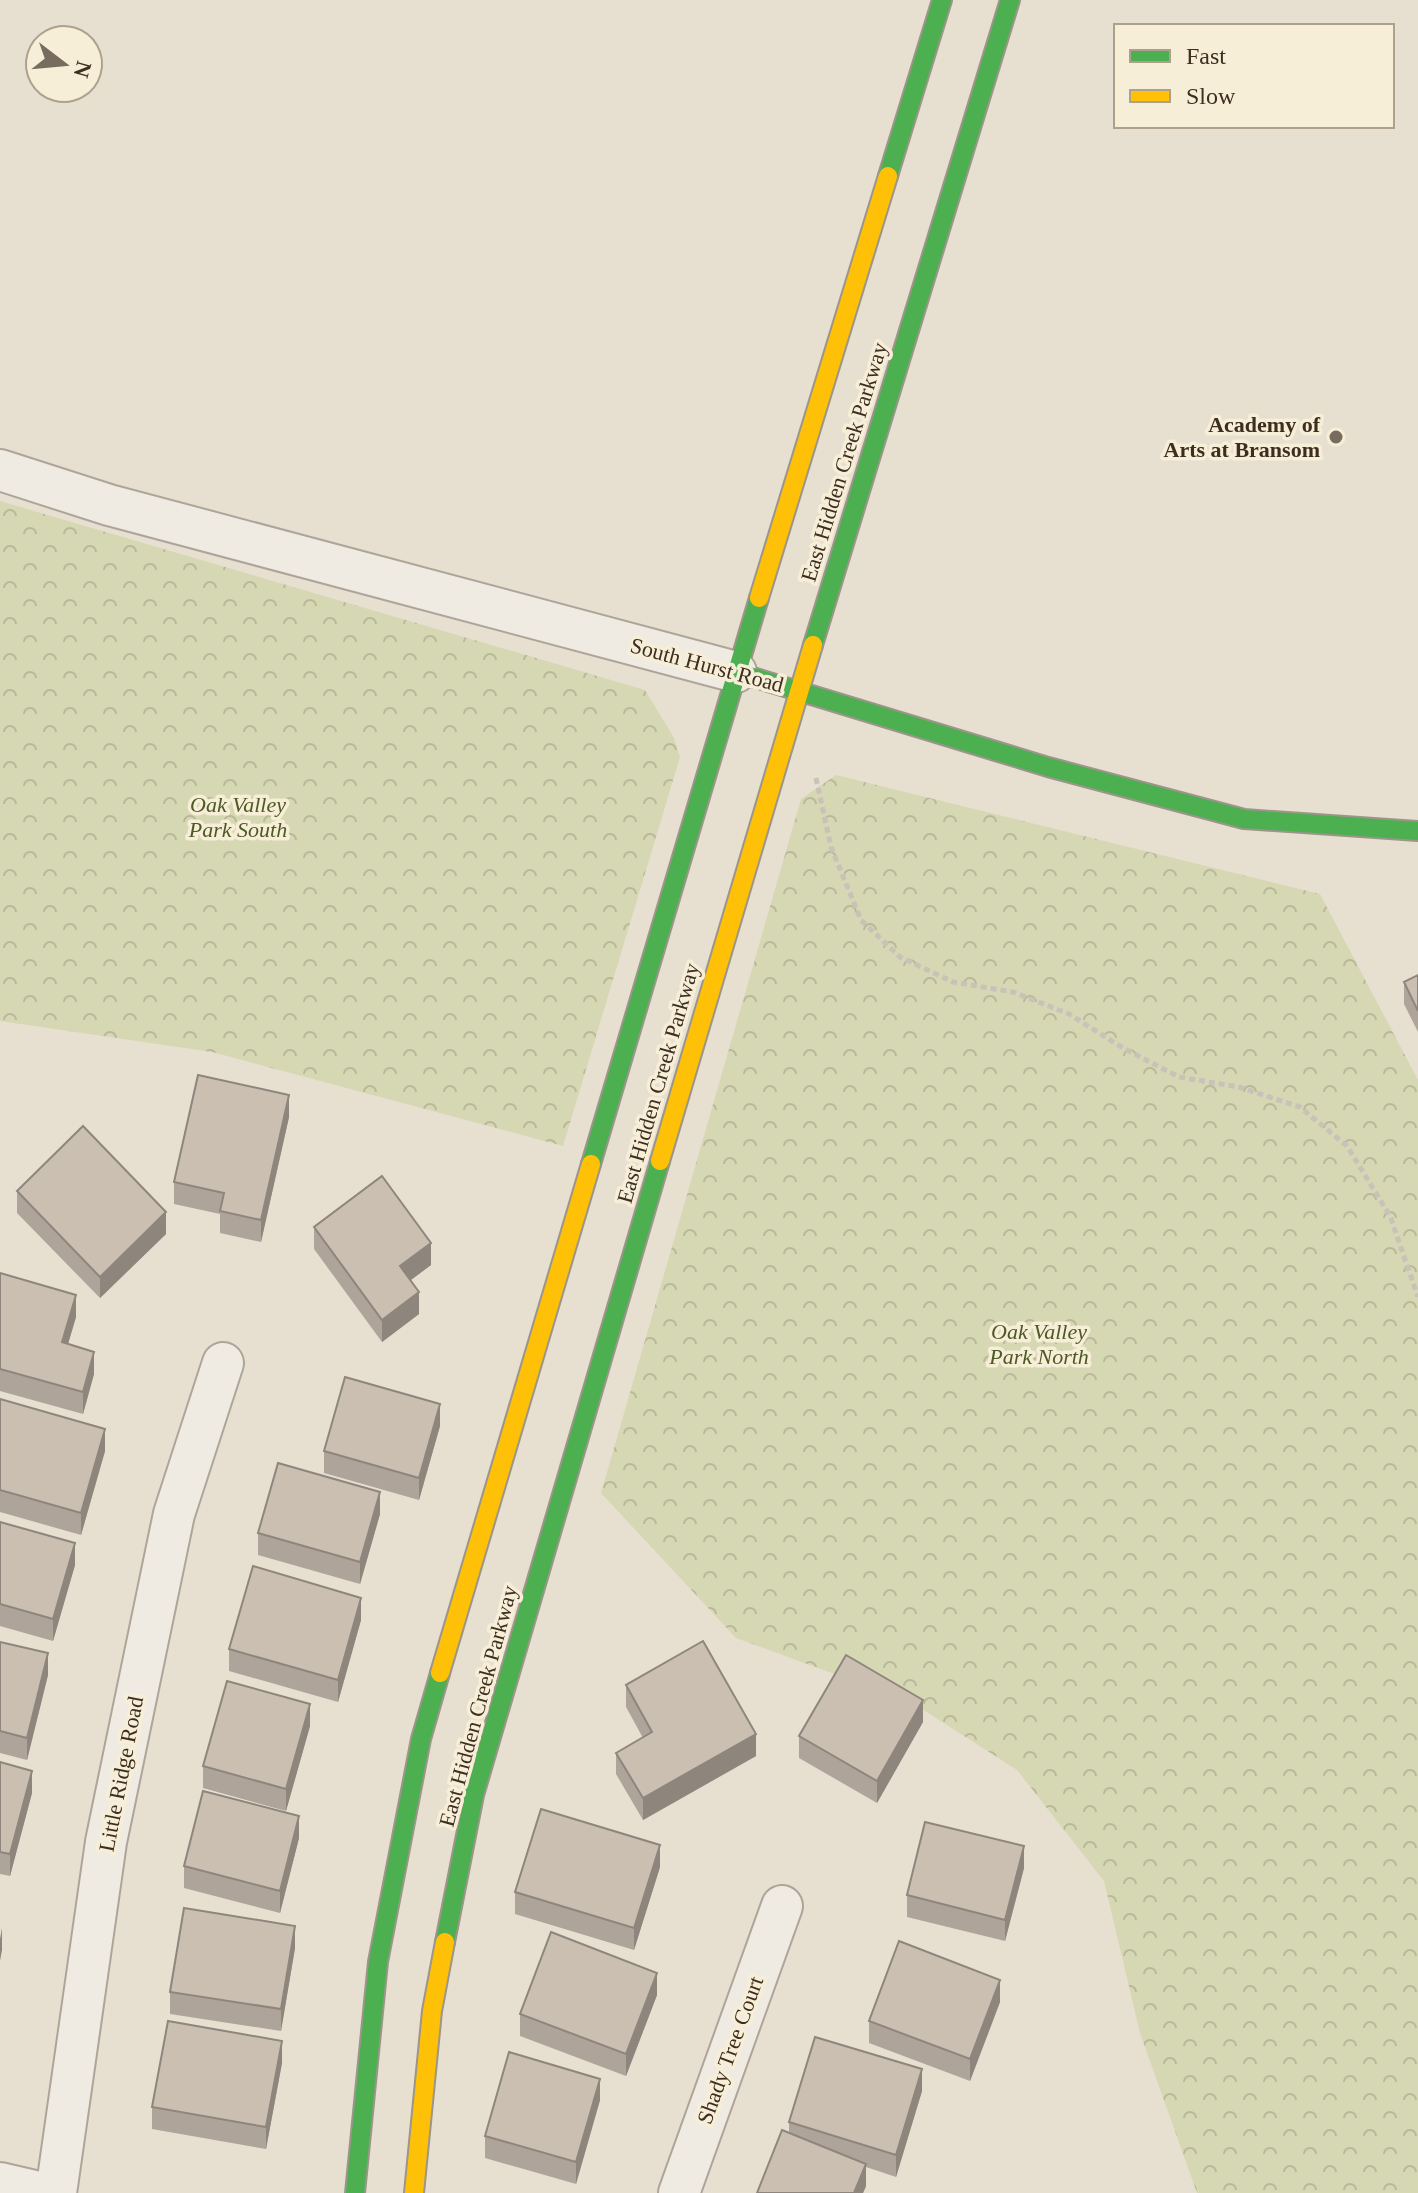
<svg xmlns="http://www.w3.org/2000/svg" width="1418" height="2193" font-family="'Times New Roman',serif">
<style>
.park{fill:url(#park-crowns)}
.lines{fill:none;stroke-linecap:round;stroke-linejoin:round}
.street-casing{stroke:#ada599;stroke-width:44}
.fast-casing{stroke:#9c958a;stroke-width:22}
.slow-casing{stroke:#9c958a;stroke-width:22}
.path{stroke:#c8c2b9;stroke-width:5;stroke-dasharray:6 4;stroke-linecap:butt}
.street{stroke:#efebe3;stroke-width:40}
.fast{stroke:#4caf50;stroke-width:18}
.slow{stroke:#ffc107;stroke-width:18}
.wall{fill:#afa499}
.shaded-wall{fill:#8e867d}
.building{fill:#cbbfb2;stroke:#8e867d;stroke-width:2}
.poi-dot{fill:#786c5e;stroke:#f7eed8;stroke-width:3}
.labels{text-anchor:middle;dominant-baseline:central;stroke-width:7;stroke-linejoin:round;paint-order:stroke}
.poi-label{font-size:22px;font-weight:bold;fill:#3d2e20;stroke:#f7eed8;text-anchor:end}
.street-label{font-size:22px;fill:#3d2e20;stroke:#f7eed8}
.park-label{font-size:22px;font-style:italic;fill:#4d5a26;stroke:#f7eed8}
</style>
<defs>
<pattern id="park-crowns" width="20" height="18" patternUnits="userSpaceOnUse" patternTransform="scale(2)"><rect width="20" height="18" fill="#d6d7b3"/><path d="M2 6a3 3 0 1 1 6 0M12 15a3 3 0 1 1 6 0" fill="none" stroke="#b9b99a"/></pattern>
</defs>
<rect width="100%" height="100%" fill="#e7e0d1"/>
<path class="park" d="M0,501L645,690L673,736L680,757L563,1146L212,1052L0,1021Z
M836,775L1320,894L1418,1080V2193H1197L1140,2033L1104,1881L1017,1770L911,1702L736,1638L601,1493L801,799Z"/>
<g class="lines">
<defs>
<path id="street" d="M0,470L109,505L736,672
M0,2183L43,2193
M56,2193L106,1842L174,1514L223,1363
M679,2193L782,1906"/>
<path id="fast" d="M888,176L942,0
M813,645L1010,0
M736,672L1048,767L1244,819L1418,831
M591,1164L759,598
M445,1942L474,1795L660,1161
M355,2193L378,1962L421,1739L440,1673"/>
<path id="slow" d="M759,598L888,176
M660,1161L813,645
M440,1673L591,1164
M414,2193L432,2011L445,1942"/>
</defs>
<use href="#street" class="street-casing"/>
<use href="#fast" class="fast-casing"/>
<use href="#slow" class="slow-casing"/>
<path class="path" d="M816,778L831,847L861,920L900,957L953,982L1013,992L1069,1014L1123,1048L1179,1077L1239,1087L1300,1107L1347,1146L1390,1216L1418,1297"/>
<use href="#street" class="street"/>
<use href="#fast" class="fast"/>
<use href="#slow" class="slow"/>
</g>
<path class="wall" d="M1418,975V1032L1404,1004V982Z
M289,1117L261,1242L220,1233V1214L174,1204V1182Z
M17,1191L166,1234L100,1298L17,1213Z
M314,1227L431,1265L411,1280L419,1314L382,1342L314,1249Z
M0,1273L76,1317L68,1344L94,1374L83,1414L0,1391Z
M0,1399L105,1451L81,1535L0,1512Z
M440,1426L419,1500L324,1473V1451Z
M380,1514L360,1584L258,1555V1533Z
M0,1522L75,1565L53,1641L0,1626Z
M361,1620L338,1702L229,1671V1649Z
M0,1642L48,1675L27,1760L0,1753Z
M626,1685L756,1756L643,1820L616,1774V1753L643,1738L626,1707Z
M923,1722L877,1803L799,1758V1736Z
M310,1726L286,1811L203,1788V1766Z
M0,1762L32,1793L10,1876L0,1874Z
M299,1838L280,1913L184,1888V1866Z
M660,1867L634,1950L515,1914V1892Z
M1024,1868L1005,1941L907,1917V1895Z
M295,1948L281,2031L170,2014V1992Z
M657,1995L626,2076L520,2036V2014Z
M1000,2002L970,2081L869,2043V2021Z
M282,2063L266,2149L152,2129V2107Z
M922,2091L896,2177L866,2167V2186L863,2193H757L789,2133V2122Z
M600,2100L576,2184L485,2158V2136Z"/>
<path class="shaded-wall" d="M289,1095V1117L261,1242V1220Z
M166,1212V1234L100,1298V1277Z
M431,1243V1265L400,1288V1266Z
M419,1292V1314L382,1342V1320Z
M76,1295V1317L62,1364V1342Z
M94,1352V1374L83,1414V1392Z
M440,1404V1426L419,1500V1478Z
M105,1429V1451L81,1535V1513Z
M380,1492V1514L360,1584V1562Z
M75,1543V1565L53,1641V1619Z
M361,1598V1620L338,1702V1680Z
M48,1653V1675L27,1760V1738Z
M923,1700V1722L877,1803V1781Z
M310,1704V1726L286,1811V1789Z
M756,1734V1756L643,1820V1798Z
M32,1771V1793L10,1876V1854Z
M299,1816V1838L280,1913V1891Z
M660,1845V1867L634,1950V1928Z
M1024,1846V1868L1005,1941V1920Z
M295,1926V1948L281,2031V2009Z
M2,1928V1950L0,1961V1939Z
M657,1973V1995L626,2076V2054Z
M1000,1980V2002L970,2081V2059Z
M282,2041V2063L266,2149V2127Z
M922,2069V2091L896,2177V2155Z
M600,2079V2100L576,2184V2162Z
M866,2164V2186L863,2193H854Z"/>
<path class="building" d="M1418,975V1011L1404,982Z
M198,1075L289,1095L261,1220L220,1211L224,1193L174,1182Z
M83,1126L166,1212L100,1277L17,1191Z
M382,1176L431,1243L400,1266L419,1292L382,1320L314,1227Z
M0,1273L76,1295L62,1342L94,1352L83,1392L0,1369Z
M345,1377L440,1404L419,1478L324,1451Z
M0,1399L105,1429L81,1513L0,1490Z
M278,1463L380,1492L360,1562L258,1533Z
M0,1522L75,1543L53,1619L0,1604Z
M253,1566L361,1598L338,1680L229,1649Z
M703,1641L756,1734L643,1798L616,1753L652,1732L626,1685Z
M0,1642L48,1653L27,1738L0,1731Z
M846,1655L923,1700L877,1781L799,1736Z
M227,1681L310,1704L286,1789L203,1766Z
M0,1762L32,1771L10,1854L0,1852Z
M203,1791L299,1816L280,1891L184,1866Z
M541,1809L660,1845L634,1928L515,1892Z
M925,1822L1024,1846L1005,1920L907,1895Z
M184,1908L295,1926L281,2009L170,1992Z
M551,1932L657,1973L626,2054L520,2014Z
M899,1941L1000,1980L970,2059L869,2021Z
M168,2021L282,2041L266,2127L152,2107Z
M815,2037L922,2069L896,2155L789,2122Z
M509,2052L600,2079L576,2162L485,2136Z
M782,2130L866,2164L854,2193H757Z"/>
<circle class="poi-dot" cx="1336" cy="437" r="8"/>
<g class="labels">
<g class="poi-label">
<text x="1320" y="424">Academy of<tspan x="1320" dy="25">Arts at Bransom</tspan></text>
</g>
<g class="street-label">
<text transform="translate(844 462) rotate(-73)">East Hidden Creek Parkway</text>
<text transform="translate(707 665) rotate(15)">South Hurst Road</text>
<text transform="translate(658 1083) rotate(-74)">East Hidden Creek Parkway</text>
<text transform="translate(478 1706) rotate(-75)">East Hidden Creek Parkway</text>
<text transform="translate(121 1774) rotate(-79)">Little Ridge Road</text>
<text transform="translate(730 2050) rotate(-70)">Shady Tree Court</text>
</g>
<g class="park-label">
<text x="238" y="804">Oak Valley<tspan x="238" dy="25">Park South</tspan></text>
<text x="1039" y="1331">Oak Valley<tspan x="1039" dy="25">Park North</tspan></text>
</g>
</g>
<rect x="1114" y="24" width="280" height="104" fill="#f7eed8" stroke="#ada18e" stroke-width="2"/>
<rect x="1130" y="50" width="40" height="12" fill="#4caf50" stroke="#ada18e" stroke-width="2"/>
<text x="1186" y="64" font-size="24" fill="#3d2e20">Fast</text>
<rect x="1130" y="90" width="40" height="12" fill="#ffc107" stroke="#ada18e" stroke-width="2"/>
<text x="1186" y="104" font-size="24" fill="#3d2e20">Slow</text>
<g transform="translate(64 64) rotate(106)"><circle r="38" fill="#f7eed8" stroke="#ada18e" stroke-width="2"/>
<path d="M0-6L14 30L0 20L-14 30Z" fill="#786c5e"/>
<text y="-12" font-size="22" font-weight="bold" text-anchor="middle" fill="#3d2e20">N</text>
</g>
</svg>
